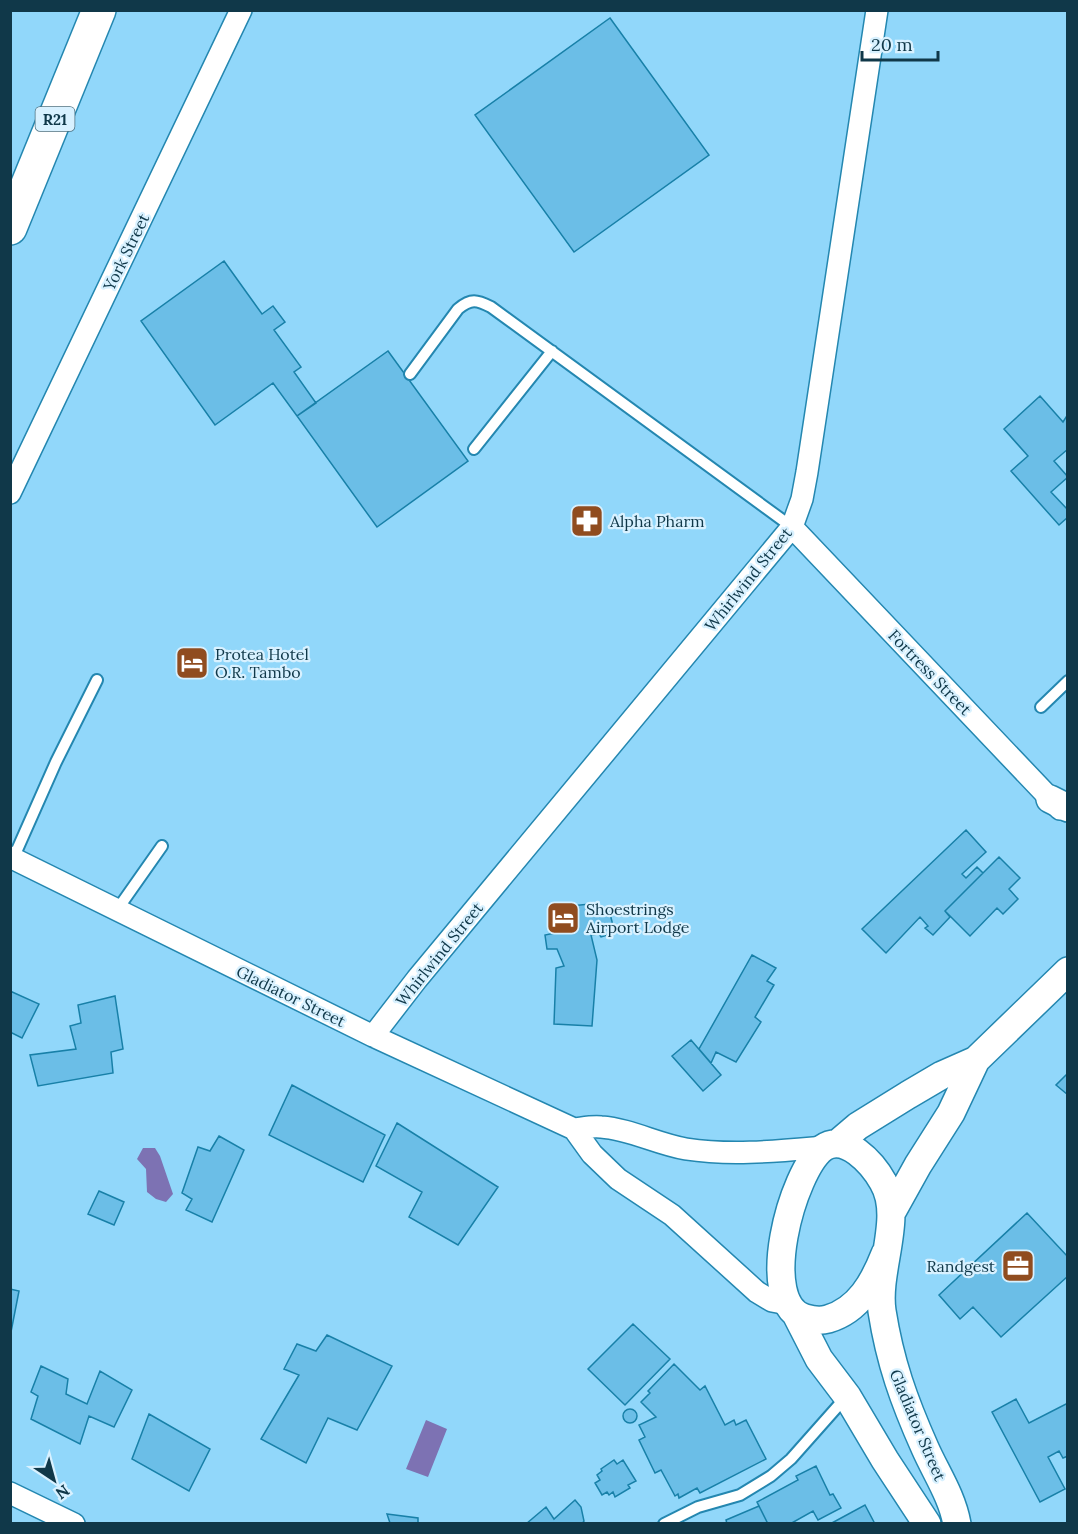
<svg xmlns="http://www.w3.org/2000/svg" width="1078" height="1534" font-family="Lora,serif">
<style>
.water{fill:#7d72b3}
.building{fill:#6bbee7;stroke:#1880a8;stroke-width:1.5}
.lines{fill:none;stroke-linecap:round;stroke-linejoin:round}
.service-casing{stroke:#2487b0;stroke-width:14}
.minor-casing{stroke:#2487b0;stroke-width:24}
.tertiary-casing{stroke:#2487b0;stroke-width:30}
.motorway-casing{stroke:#2487b0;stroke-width:36}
.service{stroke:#fff;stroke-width:10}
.minor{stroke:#fff;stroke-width:21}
.tertiary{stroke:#fff;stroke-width:27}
.motorway{stroke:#fff;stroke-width:33}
.labels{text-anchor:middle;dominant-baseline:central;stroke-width:4.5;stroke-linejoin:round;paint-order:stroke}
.shield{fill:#d8f1ff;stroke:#4c7080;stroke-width:1.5}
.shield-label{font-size:15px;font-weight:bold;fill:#103849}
.street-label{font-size:16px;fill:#103849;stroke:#d8f1ff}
.poi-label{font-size:16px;fill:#103849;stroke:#d8f1ff;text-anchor:start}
</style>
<rect width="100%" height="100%" fill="#91d7fa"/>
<path class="water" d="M143,1148H155L160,1156L173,1194L166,1202L156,1199L147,1192L146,1169L137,1159Z
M426,1420L447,1429L428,1477L406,1469Z"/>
<path class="building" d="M610,18L709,155L574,252L475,115Z
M224,261L262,314L273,306L285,322L274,330L301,367L294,372L316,403L297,416L273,383L215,425L141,321Z
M388,351L468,461L377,527L297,416Z
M1040,396L1063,422L1068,414V449L1054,461L1068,477L1051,492L1068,510V517L1059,525L1011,471L1028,456L1004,429Z
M966,830L986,852L962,874L966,878L977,867L983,873L945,911L950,917L933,935L925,928L928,926L920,917L886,953L862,929Z
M999,857L1020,878L1009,889L1018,899L1003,914L997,908L970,936L945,911Z
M590,904L592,915L609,910L615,933L601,937L599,934L591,935L597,960L592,1026L554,1024L556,968L564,966L557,949H547L545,935L555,933L550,908Z
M752,955L776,968L767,981L774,985L755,1017L761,1022L736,1062L716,1052L711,1063L699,1049Z
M10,991L39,1004L22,1038L10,1032Z
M115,996L123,1049L111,1052L113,1073L38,1086L30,1055L76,1049L70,1026L81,1023L78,1005Z
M691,1040L721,1075L703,1091L672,1056Z
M1068,1073V1095L1056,1085Z
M292,1085L385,1135L363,1182L269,1135Z
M397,1123L498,1187L458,1245L409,1217L422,1192L376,1166Z
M219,1136L244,1150L212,1222L186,1210L192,1199L182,1193L198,1147L210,1151Z
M99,1191L124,1202L114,1225L88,1214Z
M1027,1213L1068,1257V1276L1001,1337L973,1307L960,1319L939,1295Z
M10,1289L19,1291L10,1337Z
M633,1324L670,1359L625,1405L588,1369Z
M327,1335L392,1366L357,1430L328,1418L306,1463L261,1439L299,1375L284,1369L297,1344L316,1351Z
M674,1364L700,1390L705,1386L725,1425L734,1420L736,1425L746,1420L766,1459L700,1493L697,1488L679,1498L678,1494L675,1496L661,1470L655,1473L639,1440L645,1437L639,1425L656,1417L641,1402L650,1393L648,1391Z
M41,1366L68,1379L66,1394L87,1404L100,1371L132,1390L114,1427L89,1416L80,1444L31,1419L38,1396L31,1392Z
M1016,1399L1029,1423L1068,1403V1456L1063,1458L1059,1451L1048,1457L1065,1489L1040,1502L992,1412Z
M623 1416a7 7 0 1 1 14 0a7 7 0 1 1-14 0Z
M149,1414L210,1449L189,1491L132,1459Z
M614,1460L617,1464L623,1460L636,1481L628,1485L630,1488L615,1497L613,1492L609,1495L607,1492L602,1495L595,1483L600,1480L597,1475L602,1471L601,1469Z
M816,1466L830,1495L833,1494L841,1508L818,1520L813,1511L790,1524H768L757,1502L798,1480L796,1476Z
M575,1500L581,1507L584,1521L582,1524H526L546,1507L554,1519Z
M865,1505L875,1524H830Z
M759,1506L768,1524H727L726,1520Z
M387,1514L418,1518V1524H373L390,1523Z"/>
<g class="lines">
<defs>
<path id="service" d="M410,374L458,309C471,298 477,300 491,307L792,527
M474,449L552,351
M1041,707L1068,681
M13,859L56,762L97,680
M117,910L162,846
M664,1524L698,1507L740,1495L771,1476L791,1459L846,1397"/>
<path id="minor" d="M10,493L241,10
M792,527L1060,809
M10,857L373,1036L574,1129L592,1154L618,1179L672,1215L757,1292L772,1301L788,1304
M373,1036L417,979L792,527L802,499L807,472L877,10
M574,1129C583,1128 592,1126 601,1127C630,1129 657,1144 686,1149C732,1156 778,1151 824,1147
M10,1493L74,1524"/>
<path id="tertiary" d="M1050,799L1068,808
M838,1143L858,1126L908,1095L942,1075L976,1060L1068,971
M893,1210L918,1165L951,1113L976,1060
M885,1254C874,1282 859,1310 828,1319C821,1321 812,1320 805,1318C756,1304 792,1171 823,1148C845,1132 873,1164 883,1182C904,1217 876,1270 882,1311C890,1362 904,1401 925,1448C936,1473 952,1496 957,1524
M797,1316L819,1359L847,1396L885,1460L927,1524"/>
<path id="motorway" d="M10,228L99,10"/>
</defs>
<use href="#service" class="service-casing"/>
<use href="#minor" class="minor-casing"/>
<use href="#tertiary" class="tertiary-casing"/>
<use href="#motorway" class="motorway-casing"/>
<use href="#service" class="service"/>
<use href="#minor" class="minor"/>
<use href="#tertiary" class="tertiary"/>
<use href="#motorway" class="motorway"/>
</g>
<defs>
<symbol id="pharmacy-square" viewBox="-11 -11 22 22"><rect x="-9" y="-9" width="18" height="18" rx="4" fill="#904c1f" stroke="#d8f1ff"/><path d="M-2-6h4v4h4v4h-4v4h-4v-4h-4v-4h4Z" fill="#fff"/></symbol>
<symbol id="hotel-square" viewBox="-11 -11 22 22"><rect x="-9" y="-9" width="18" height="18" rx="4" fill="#904c1f" stroke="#d8f1ff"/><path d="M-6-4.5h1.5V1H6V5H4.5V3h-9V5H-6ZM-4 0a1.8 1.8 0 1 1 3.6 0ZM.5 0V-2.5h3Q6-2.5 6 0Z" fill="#fff"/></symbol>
<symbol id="office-square" viewBox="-11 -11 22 22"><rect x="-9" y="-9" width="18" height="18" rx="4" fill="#904c1f" stroke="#d8f1ff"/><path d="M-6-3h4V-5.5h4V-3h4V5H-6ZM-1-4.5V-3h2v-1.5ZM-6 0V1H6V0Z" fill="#fff"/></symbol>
</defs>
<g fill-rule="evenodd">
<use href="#pharmacy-square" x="568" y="502" width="38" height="38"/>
<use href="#hotel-square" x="173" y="644" width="38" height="38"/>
<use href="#hotel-square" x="544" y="899" width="38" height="38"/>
<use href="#office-square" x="999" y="1247" width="38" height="38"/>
</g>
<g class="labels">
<rect class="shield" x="35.5" y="107" width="39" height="24" rx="4.5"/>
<g class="shield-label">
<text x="55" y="119">R21</text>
</g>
<g class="street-label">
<text transform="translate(126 252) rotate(-64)">York Street</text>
<text transform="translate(748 579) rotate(-51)">Whirlwind Street</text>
<text transform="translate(930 672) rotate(46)">Fortress Street</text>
<text transform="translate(439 954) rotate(-51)">Whirlwind Street</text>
<text transform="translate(291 996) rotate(26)">Gladiator Street</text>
<text transform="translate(918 1425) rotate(67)">Gladiator Street</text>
</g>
<g class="poi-label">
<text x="610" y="521">Alpha Pharm</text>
<text x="215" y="654">Protea Hotel<tspan x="215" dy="18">O.R. Tambo</tspan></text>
<text x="586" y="909">Shoestrings<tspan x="586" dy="18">Airport Lodge</tspan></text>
<text x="995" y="1266" text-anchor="end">Randgest</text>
</g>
</g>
<rect width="1078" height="1534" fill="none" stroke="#103849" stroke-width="24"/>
<g transform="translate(54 1480) rotate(144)" stroke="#d8f1ff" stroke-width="4.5" paint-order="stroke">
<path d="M0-4.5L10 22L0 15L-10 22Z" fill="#103849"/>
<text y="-9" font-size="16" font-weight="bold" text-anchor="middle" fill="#103849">N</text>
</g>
<path d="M862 51v9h76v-9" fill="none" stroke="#103849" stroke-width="3"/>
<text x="871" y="51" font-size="18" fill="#103849" stroke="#d8f1ff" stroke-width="4.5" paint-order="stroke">20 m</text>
</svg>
